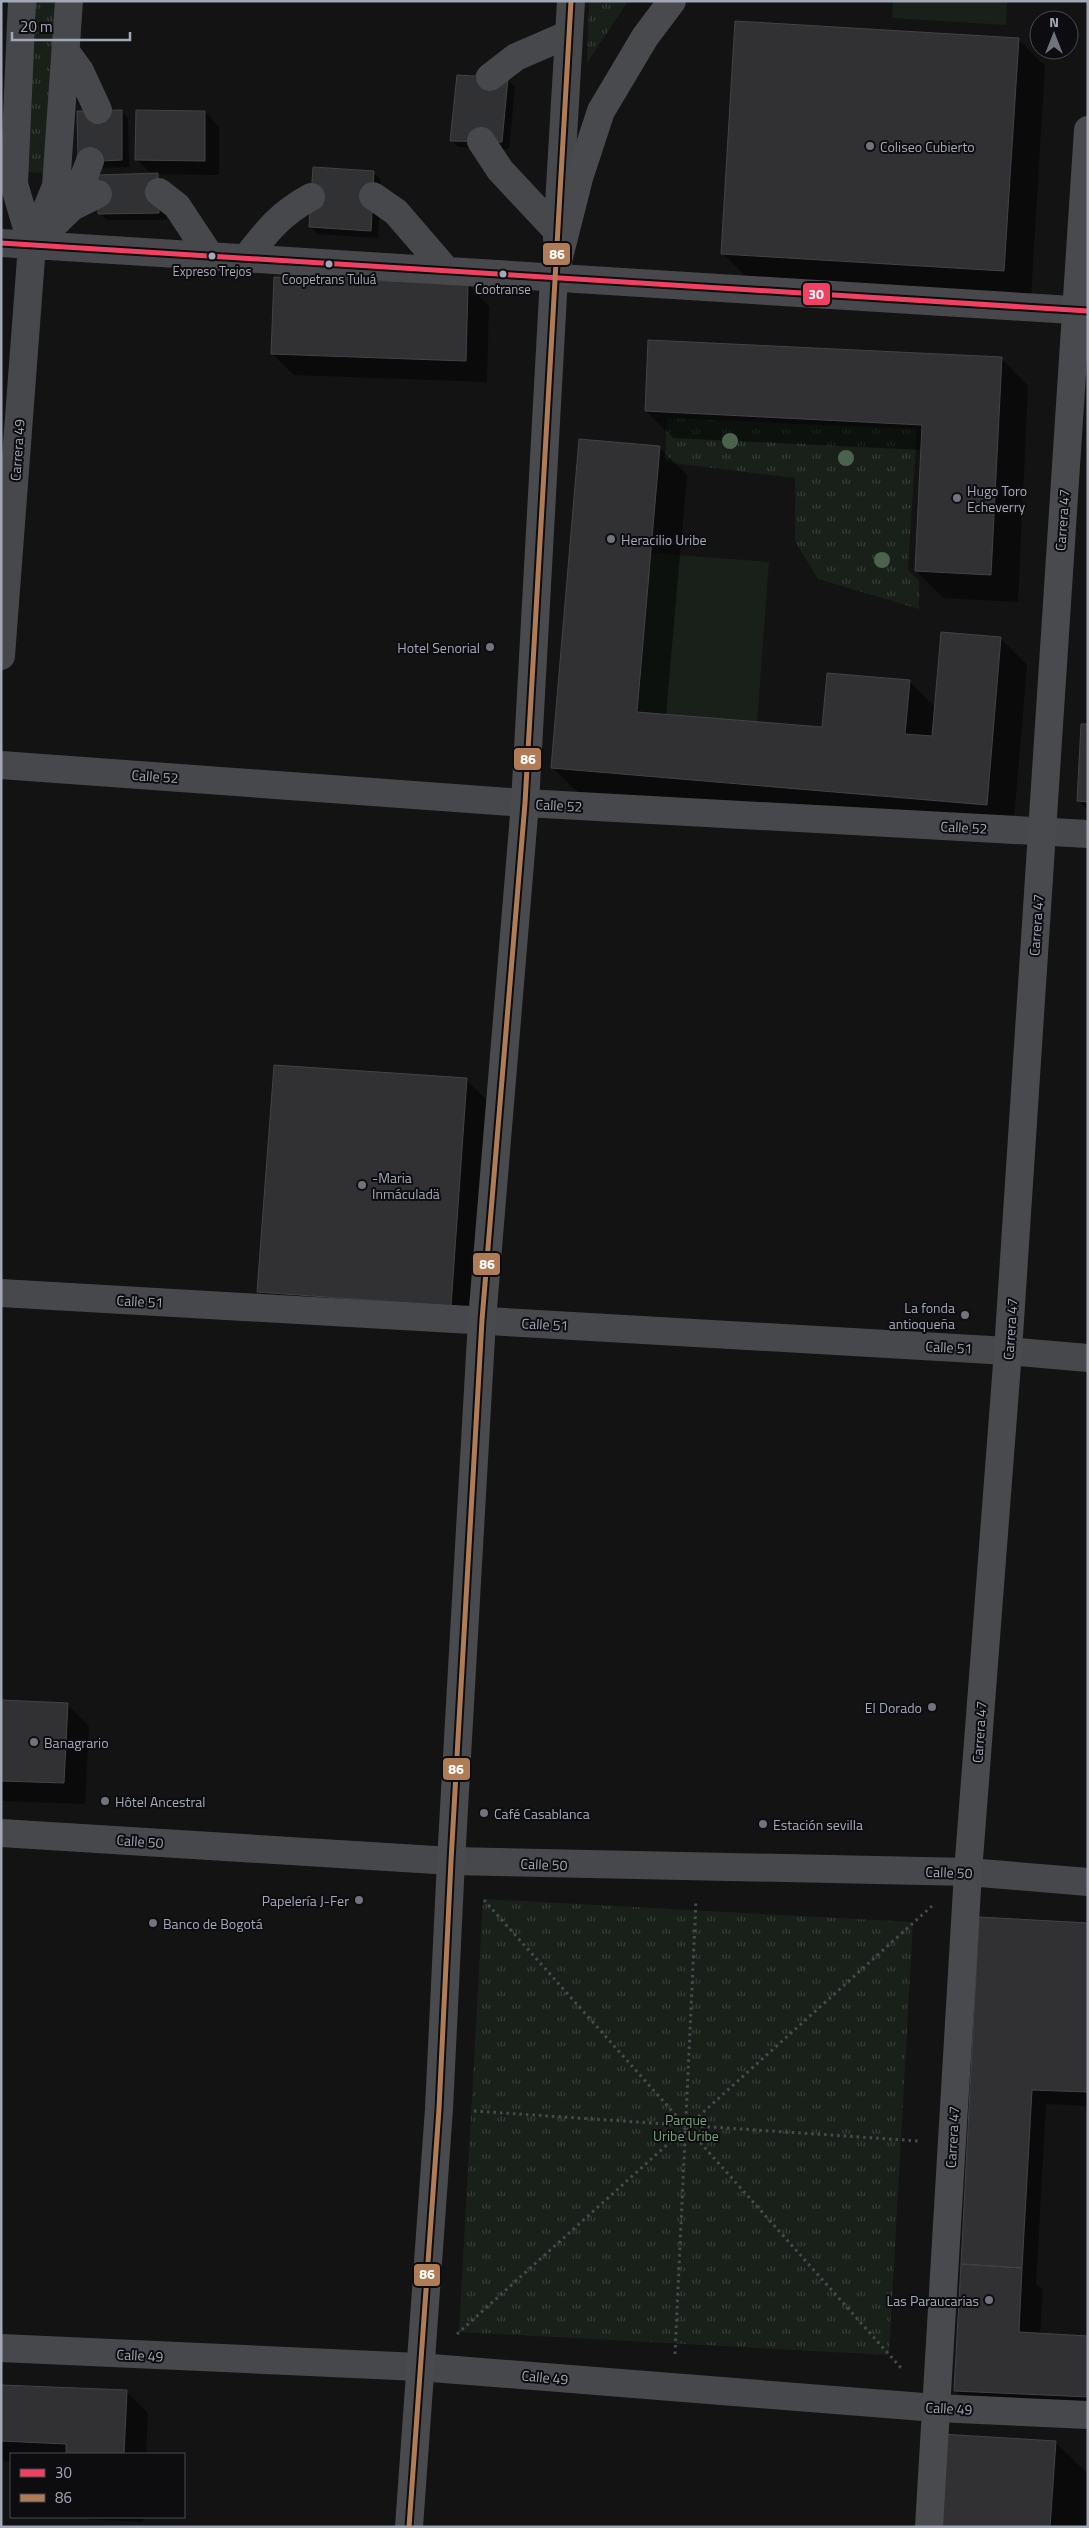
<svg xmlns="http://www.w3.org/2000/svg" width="1089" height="2528" font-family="'Titillium Web',sans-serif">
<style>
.grass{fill:url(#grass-tufts)}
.pitch{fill:#19201a}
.shadow{fill:#0007}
.building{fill:#313133;stroke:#424347}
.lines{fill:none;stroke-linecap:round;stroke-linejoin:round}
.minor-tunnel{stroke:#303134;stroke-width:28;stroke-dasharray:28 14;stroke-linecap:butt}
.path{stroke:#494a4e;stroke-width:3;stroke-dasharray:2.5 4;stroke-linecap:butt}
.minor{stroke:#47484c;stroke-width:28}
.major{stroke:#494a4e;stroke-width:28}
.bus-1-casing{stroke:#0d0d0f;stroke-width:9}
.bus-2-casing{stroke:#0d0d0f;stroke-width:9}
.bus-1{stroke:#f24062;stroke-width:5}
.bus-2{stroke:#b07c57;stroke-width:5}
.tree{fill:#4b624d}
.poi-dot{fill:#71747d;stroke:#0d0d0f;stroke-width:2}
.bus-dot{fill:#a3a8b6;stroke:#0d0d0f;stroke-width:2}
.labels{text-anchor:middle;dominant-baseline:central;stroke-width:4;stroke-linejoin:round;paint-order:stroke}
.bus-label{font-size:13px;fill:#a3a8b6;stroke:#0d0d0f}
.poi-label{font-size:14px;fill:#a3a8b6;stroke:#0d0d0f;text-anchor:start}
.street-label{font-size:14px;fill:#a3a8b6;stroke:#0d0d0f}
.park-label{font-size:14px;fill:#78a27c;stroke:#0d0d0f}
.line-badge{stroke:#0d0d0f;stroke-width:2}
.badge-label{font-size:14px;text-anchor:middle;font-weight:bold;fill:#fff}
</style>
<defs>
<pattern id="grass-tufts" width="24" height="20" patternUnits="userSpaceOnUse" patternTransform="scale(1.25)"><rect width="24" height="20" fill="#19201a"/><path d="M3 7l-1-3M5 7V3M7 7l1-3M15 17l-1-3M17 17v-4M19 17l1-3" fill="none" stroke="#373e39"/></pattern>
</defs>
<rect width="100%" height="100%" fill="#131313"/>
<path class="grass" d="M33,1H57L47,173L23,172Z
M589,1H628L587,63Z
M667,418L917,429L908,570L919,581V609L818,579L795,541V478L665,462Z
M483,1899L913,1922L889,2355L459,2332Z"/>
<path class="pitch" d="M893,1H1007L1006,25L892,18Z
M650,553L769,562L757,723L638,714Z"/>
<path class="shadow" d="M1018,39L1045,66L1031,297L749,280L722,253Z
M508,80L515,87L509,149L458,147L451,140Z
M121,111L128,118L129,167L86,168Z
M205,112L219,127V175L157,174L165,182L166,220H107L99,213L152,175L136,159Z
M374,173L381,180L378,238L318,234L310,227Z
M468,285L489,306L487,382L294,375L272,354Z
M1001,358L1028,386L1018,602L943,598L916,571L922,450L673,438L646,411Z
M660,448L687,475L666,715L823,729L909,681L936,708L1000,638L1027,665L1013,831L579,794L552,767Z
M1088,726V810L1079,801Z
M466,1080L488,1101L472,1327L280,1313L259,1292Z
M1,1701L68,1705L89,1726L85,1804L1,1801Z
M980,1919L1088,1924V2106L1046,2104L1036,2284L1043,2290L1040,2335L1088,2337V2417L977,2411L955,2390Z
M1,2386L126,2391L148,2413L146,2454H11V2462L1,2461Z
M1055,2442L1088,2474L1087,2527H937Z
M84,2517H143V2522L87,2519Z"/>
<path class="building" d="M735,21L1019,38L1004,271L721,254Z
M457,75L508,78L502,142L450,141Z
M122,110V160L78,162L77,111Z
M136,110L205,111V161L135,160Z
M313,167L374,171L371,231L309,227Z
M158,173L159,213L98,214V175Z
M274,277L468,284L466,361L271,354Z
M648,340L1002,357L991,575L915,571L922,425L645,411Z
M579,439L660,446L637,712L822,727L827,673L910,680L905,734L932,736L941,632L1001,637L987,805L551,768Z
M1081,724H1088V802L1077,801Z
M274,1065L467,1078L451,1306L257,1292Z
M1,1700L68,1703L64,1783L1,1781Z
M979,1917L1088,1923V2092L1032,2090L1022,2268L961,2264Z
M961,2264L1022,2268L1019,2332L1088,2336V2397L954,2391Z
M1,2385L127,2390L124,2454H66V2444L1,2441Z
M941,2434L1056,2441L1050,2527H935Z"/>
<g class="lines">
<path class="minor-tunnel" d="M481,141C471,115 477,100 490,77
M90,161L98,110
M98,194L159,192
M311,197L349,194L373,196"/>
<path class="path" d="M484,1900L902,2369
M474,2111L919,2141
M457,2334L932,1906
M675,2354L696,1901"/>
<path class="minor" d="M22,1L14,184L32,245
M66,52L80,71L98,110
M490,77L516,57L569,34
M481,141L500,170L557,231
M159,192L177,206L210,256
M373,196L396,212L446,270
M72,207L90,161
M557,238L571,1
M39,239L72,207L98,194
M1,243L1088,311
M246,258C268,230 280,214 311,197
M1,656L32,245L56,186L69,1
M1,765L525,803L1088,834
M1,1293L1008,1351L1088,1358
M1,1833L451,1861L968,1872L1088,1882
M1,2348L419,2367L936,2408L1088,2415"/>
<path class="major" d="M409,2527L439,2109L451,1861L482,1320L525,803L554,277L579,178L601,111L645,37L672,1
M929,2527L968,1872L1008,1351L1088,130"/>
<defs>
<path id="bus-1" d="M1,243L1088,311"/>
<path id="bus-2" d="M409,2527L439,2109L451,1861L482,1320L525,803L571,1"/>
</defs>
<use href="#bus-1" class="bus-1-casing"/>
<use href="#bus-2" class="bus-2-casing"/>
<use href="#bus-1" class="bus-1"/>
<use href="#bus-2" class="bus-2"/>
</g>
<g class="tree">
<circle cx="730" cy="441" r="8"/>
<circle cx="846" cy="458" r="8"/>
<circle cx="882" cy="560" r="8"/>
</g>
<g class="poi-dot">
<circle cx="870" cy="146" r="5"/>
<circle cx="957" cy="498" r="5"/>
<circle cx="611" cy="539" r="5"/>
<circle cx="490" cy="647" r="5"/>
<circle cx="362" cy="1185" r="5"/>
<circle cx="965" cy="1315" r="5"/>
<circle cx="932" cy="1707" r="5"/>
<circle cx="34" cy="1742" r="5"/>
<circle cx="105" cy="1801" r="5"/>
<circle cx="484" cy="1813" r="5"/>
<circle cx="763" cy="1824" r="5"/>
<circle cx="359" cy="1900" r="5"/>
<circle cx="153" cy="1923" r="5"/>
<circle cx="989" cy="2300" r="5"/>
</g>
<g class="bus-dot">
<circle cx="212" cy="256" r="4.5"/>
<circle cx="329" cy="264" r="4.5"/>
<circle cx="503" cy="274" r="4.5"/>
</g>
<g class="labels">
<g class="bus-label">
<text x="212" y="271">Expreso Trejos</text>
<text x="329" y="279">Coopetrans Tuluá</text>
<text x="503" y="289">Cootranse</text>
</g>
<g class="poi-label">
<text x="880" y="146">Coliseo Cubierto</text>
<text x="967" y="490">Hugo Toro<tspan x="967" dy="16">Echeverry</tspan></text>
<text x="621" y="539">Heracilio Uribe</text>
<text x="480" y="647" text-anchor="end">Hotel Senorial</text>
<text x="372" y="1177">-Maria<tspan x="372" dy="16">Inmáculadä</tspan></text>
<text x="955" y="1307" text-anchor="end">La fonda<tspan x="955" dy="16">antioqueña</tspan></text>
<text x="922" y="1707" text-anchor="end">El Dorado</text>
<text x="44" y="1742">Banagrario</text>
<text x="115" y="1801">Hôtel Ancestral</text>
<text x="494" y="1813">Café Casablanca</text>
<text x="773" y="1824">Estación sevilla</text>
<text x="349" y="1900" text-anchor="end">Papelería J-Fer</text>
<text x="163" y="1923">Banco de Bogotá</text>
<text x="979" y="2300" text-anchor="end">Las Paraucarias</text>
</g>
<g class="street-label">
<text transform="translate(17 450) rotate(-86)">Carrera 49</text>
<text transform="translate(1062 520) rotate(-86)">Carrera 47</text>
<text transform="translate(155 776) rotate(4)">Calle 52</text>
<text transform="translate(559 805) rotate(3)">Calle 52</text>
<text transform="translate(964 827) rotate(3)">Calle 52</text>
<text transform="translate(1036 925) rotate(-86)">Carrera 47</text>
<text transform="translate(140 1301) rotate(3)">Calle 51</text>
<text transform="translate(545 1324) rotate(3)">Calle 51</text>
<text transform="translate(1010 1329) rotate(-86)">Carrera 47</text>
<text transform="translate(949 1347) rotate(3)">Calle 51</text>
<text transform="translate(979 1732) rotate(-86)">Carrera 47</text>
<text transform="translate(140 1841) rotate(4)">Calle 50</text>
<text transform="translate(544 1864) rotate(2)">Calle 50</text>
<text transform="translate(949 1872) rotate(2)">Calle 50</text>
<text transform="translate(952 2137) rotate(-87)">Carrera 47</text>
<text transform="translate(140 2355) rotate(3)">Calle 49</text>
<text transform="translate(545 2377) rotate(5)">Calle 49</text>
<text transform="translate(949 2408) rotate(3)">Calle 49</text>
</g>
<g class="park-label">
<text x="686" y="2119">Parque<tspan x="686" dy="16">Uribe Uribe</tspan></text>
</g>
</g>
<g class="line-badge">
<rect x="542" y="242" width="29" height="24" rx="5" fill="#b07c57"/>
<rect x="802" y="282" width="29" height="24" rx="5" fill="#f24062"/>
<rect x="513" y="747" width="29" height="24" rx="5" fill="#b07c57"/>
<rect x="472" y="1252" width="29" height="24" rx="5" fill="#b07c57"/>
<rect x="442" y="1757" width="29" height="24" rx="5" fill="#b07c57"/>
<rect x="413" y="2263" width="28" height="24" rx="5" fill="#b07c57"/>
</g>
<g class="badge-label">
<text x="557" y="259">86</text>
<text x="816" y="299">30</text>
<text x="528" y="764">86</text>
<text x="487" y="1269">86</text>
<text x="456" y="1774">86</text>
<text x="427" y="2279">86</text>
</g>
<rect width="1089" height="2528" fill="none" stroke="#a3a8b6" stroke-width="5"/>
<rect x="10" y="2453" width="175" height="65" fill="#0d0d0f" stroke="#494b52"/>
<rect x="20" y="2469" width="25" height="8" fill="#f24062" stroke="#494b52"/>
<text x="55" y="2478" font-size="15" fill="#a3a8b6">30</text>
<rect x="20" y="2494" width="25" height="8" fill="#b07c57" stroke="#494b52"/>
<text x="55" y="2503" font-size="15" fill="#a3a8b6">86</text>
<g transform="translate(1054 35)"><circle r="24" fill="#0d0d0f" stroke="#494b52"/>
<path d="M0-4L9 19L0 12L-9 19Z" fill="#71747d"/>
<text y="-8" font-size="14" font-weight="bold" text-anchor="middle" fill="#a3a8b6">N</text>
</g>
<path d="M12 32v8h118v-8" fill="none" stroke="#a3a8b6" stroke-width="2.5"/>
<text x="20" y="32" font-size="15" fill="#a3a8b6" stroke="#0d0d0f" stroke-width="4" paint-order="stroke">20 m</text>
</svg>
